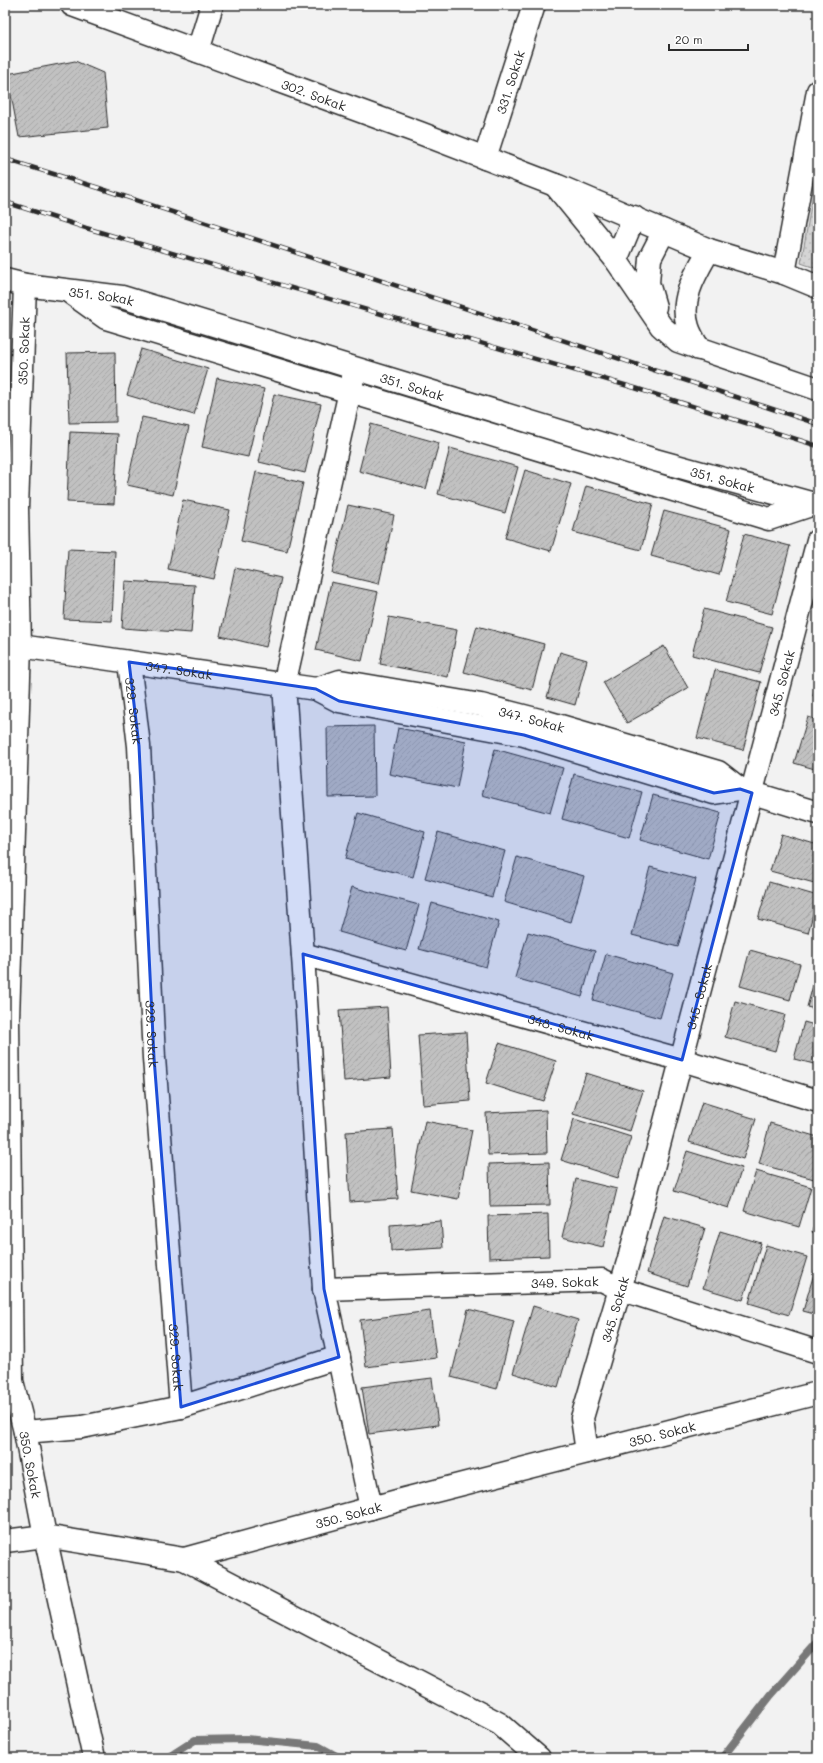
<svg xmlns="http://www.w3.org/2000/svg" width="823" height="1763" font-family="Mali,sans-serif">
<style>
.park{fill:url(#park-dots);stroke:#808080}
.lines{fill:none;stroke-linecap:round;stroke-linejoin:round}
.stream{stroke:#787878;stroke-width:8}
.building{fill:url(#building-hatch);stroke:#2b2b2b}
.minor-casing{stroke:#2b2b2b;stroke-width:25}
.major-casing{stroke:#2b2b2b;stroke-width:25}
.minor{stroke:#fff;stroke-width:22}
.major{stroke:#fff;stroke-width:22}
.rail-casing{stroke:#2b2b2b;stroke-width:4.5}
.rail{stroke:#fff;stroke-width:3;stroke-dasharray:9;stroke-linecap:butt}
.marked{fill:#1d4ed8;fill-opacity:0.2;stroke:#1d4ed8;stroke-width:3;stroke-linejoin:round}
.labels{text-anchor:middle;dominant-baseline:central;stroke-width:3.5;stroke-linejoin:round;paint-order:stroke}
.street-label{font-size:13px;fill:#2b2b2b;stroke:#fff}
</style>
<defs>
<pattern id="park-dots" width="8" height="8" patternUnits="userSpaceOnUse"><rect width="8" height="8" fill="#d5d5d5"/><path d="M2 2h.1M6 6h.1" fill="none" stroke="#b7b7b7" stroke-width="1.8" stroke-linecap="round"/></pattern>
<pattern id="building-hatch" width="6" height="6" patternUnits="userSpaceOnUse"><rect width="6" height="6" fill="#c1c1c1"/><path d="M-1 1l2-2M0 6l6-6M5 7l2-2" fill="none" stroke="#a6a6a6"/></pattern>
</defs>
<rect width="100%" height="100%" fill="#f2f2f2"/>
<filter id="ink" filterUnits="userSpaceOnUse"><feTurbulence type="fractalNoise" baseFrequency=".025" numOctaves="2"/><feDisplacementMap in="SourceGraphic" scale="8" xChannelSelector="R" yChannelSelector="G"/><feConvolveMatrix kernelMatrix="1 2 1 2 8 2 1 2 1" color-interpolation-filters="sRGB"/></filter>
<g filter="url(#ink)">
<path class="park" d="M818,165V269L801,263Z"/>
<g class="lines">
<path class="stream" d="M167,1758L195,1740L246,1739L318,1746L340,1758
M722,1758L771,1695L818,1642"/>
</g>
<path class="building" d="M75,61L103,73L108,128L19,137L7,74Z
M141,349L208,369L194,415L127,395Z
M115,352L116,422L69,423L67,353Z
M217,378L264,389L248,457L202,447Z
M274,394L321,404L305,473L259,462Z
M142,417L189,427L173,495L127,485Z
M371,424L439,443L426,489L359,471Z
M70,432L118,434L114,504L67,502Z
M450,448L518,467L505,513L438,494Z
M525,470L571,484L551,551L505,538Z
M256,472L303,483L287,551L241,541Z
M586,486L653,504L641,550L573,532Z
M183,500L230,510L214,579L168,569Z
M348,505L394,515L379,584L332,573Z
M664,511L731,529L719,575L651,556Z
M744,534L790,546L772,614L726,602Z
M68,549L115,551L112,621L64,619Z
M235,568L281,578L266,647L220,636Z
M125,581L195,585L191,633L122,628Z
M331,582L378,592L362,661L316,650Z
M704,609L772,627L759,673L692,655Z
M389,617L457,630L448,677L380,664Z
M477,626L544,644L532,690L464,672Z
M664,646L688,688L627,723L603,682Z
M560,652L587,660L575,705L547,697Z
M715,670L761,682L743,750L697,738Z
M818,676V697L813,696Z
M808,717L818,720V770L794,763Z
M374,726L375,796L328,797L327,727Z
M398,728L466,741L457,788L389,774Z
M495,749L563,768L550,813L482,795Z
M574,774L642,792L629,838L562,819Z
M653,795L721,813L708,859L640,840Z
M358,813L425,832L413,877L345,859Z
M438,832L505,851L492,897L425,878Z
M781,834L818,845V884L770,871Z
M517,857L584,876L571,922L504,902Z
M650,867L696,879L678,947L632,935Z
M769,882L818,896L808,933L758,919Z
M352,887L419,905L406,951L339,932Z
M432,903L499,922L486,967L419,949Z
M528,932L595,951L582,997L515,978Z
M750,950L800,964L790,1000L740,986Z
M606,954L673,973L660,1018L593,1000Z
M817,971H818V1010L807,1007Z
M735,1001L785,1015L775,1051L725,1037Z
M387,1007L391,1077L344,1081L339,1010Z
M804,1022L818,1026V1065L794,1059Z
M466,1032L470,1101L423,1105L418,1035Z
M499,1043L556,1061L543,1101L486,1083Z
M586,1073L643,1091L630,1131L573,1114Z
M702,1102L756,1119L743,1159L689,1142Z
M546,1110L547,1153L488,1155L486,1113Z
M574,1119L631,1137L618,1178L561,1160Z
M425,1121L472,1130L458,1199L411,1190Z
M770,1123L818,1137V1164L814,1179L759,1164Z
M393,1129L398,1199L350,1202L346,1132Z
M687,1151L742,1168L729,1208L674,1191Z
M549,1162L550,1205L490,1206L489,1164Z
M756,1171L811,1187L799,1227L744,1211Z
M576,1179L617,1189L603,1247L562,1237Z
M818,1211V1234L812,1232Z
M548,1214L549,1256L489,1258L488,1216Z
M664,1216L705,1228L687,1286L647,1273Z
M441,1221L443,1248L391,1251L390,1225Z
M720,1231L761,1243L743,1300L703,1288Z
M766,1245L807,1257L789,1315L749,1303Z
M818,1260V1315L803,1311Z
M533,1306L578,1320L558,1387L513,1373Z
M468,1309L514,1321L497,1389L451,1377Z
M430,1311L436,1358L366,1367L360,1320Z
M432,1378L438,1425L369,1434L362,1387Z"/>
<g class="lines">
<defs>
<g id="minor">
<path d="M198,51L212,5"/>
<path id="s1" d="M485,158L534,5"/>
<path d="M555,185L616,260L661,326L678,341L818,389"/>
<path d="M558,186L709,250L784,273L818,287"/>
<path d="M616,260L634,217"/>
<path d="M784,273L818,91"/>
<path id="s2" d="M5,280L25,285L122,297L655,460L818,505"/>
<path id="s3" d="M25,285L17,508L20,646L8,1019L12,1381L25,1432L45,1536L184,1559L404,1499L818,1393"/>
<path d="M71,293L106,318L769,519L814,504"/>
<path d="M655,307L648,283L650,258L664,231"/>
<path d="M699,349C695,342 690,334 688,327C679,299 696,273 709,250"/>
<path d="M355,369L284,685L307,1014L324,1289L371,1508"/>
<path id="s4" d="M20,646L316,689L339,701L524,735L714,793L740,789"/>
<path id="s5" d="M129,662L139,746L154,1058L181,1407"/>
<path id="s6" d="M316,689L340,681L481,705L547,722L718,772L740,789L818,813"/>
<path id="s7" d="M303,954L682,1060L818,1101"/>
<path id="s8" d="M324,1289L602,1280L620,1289L818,1352"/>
<path d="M25,1432L82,1427L181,1407L339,1357"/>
<path id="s9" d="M587,1452L582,1418L630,1255L818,540"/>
<path d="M5,1541L45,1536L94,1758"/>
<path d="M184,1559L500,1724L539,1758"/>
</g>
<g id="major">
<path id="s10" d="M72,5L420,133L555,185"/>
</g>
</defs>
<use href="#minor" class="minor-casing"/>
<use href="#major" class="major-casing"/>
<use href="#minor" class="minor"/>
<use href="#major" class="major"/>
<defs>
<path id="rail" d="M5,159L99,188L818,424
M5,202L86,228L635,388L818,446"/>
</defs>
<use href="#rail" class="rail-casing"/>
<use href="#rail" class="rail"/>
</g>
</g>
<path class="marked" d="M129,662L316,689L339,701L524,735L714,793L740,789L752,793L682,1060L303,954L324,1289L339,1357L181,1407L154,1058L139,746Z"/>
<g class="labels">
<g class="street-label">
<text stroke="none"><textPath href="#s1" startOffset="80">331. Sokak</textPath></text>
<text stroke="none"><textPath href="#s10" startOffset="258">302. Sokak</textPath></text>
<text stroke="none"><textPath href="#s2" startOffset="98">351. Sokak</textPath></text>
<text transform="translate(23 351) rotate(-88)">350. Sokak</text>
<text stroke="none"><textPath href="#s2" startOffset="422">351. Sokak</textPath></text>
<text stroke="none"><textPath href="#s2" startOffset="746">351. Sokak</textPath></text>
<text stroke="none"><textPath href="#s4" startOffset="161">347. Sokak</textPath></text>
<text stroke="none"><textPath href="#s9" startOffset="796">345. Sokak</textPath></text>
<text stroke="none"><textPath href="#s5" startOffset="49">329. Sokak</textPath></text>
<text stroke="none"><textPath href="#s6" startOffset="221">347. Sokak</textPath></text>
<text stroke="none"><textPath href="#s9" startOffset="472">345. Sokak</textPath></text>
<text stroke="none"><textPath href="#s7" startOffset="268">348. Sokak</textPath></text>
<text stroke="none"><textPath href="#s5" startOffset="373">329. Sokak</textPath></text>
<text stroke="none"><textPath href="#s8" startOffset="241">349. Sokak</textPath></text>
<text stroke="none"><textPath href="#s9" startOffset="148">345. Sokak</textPath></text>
<text stroke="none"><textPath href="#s5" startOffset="697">329. Sokak</textPath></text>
<text stroke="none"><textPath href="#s3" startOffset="1890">350. Sokak</textPath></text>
<text stroke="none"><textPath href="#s3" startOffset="1182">350. Sokak</textPath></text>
<text stroke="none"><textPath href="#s3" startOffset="1566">350. Sokak</textPath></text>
</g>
</g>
<rect width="823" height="1763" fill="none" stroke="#fff" stroke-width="20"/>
<rect x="10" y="10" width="803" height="1743" fill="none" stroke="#2b2b2b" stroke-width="1.5" filter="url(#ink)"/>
<path d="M669 44v6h79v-6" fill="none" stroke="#2b2b2b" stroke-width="2"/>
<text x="675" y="44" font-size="12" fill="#2b2b2b" stroke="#ffffff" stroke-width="3" paint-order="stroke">20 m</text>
</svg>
